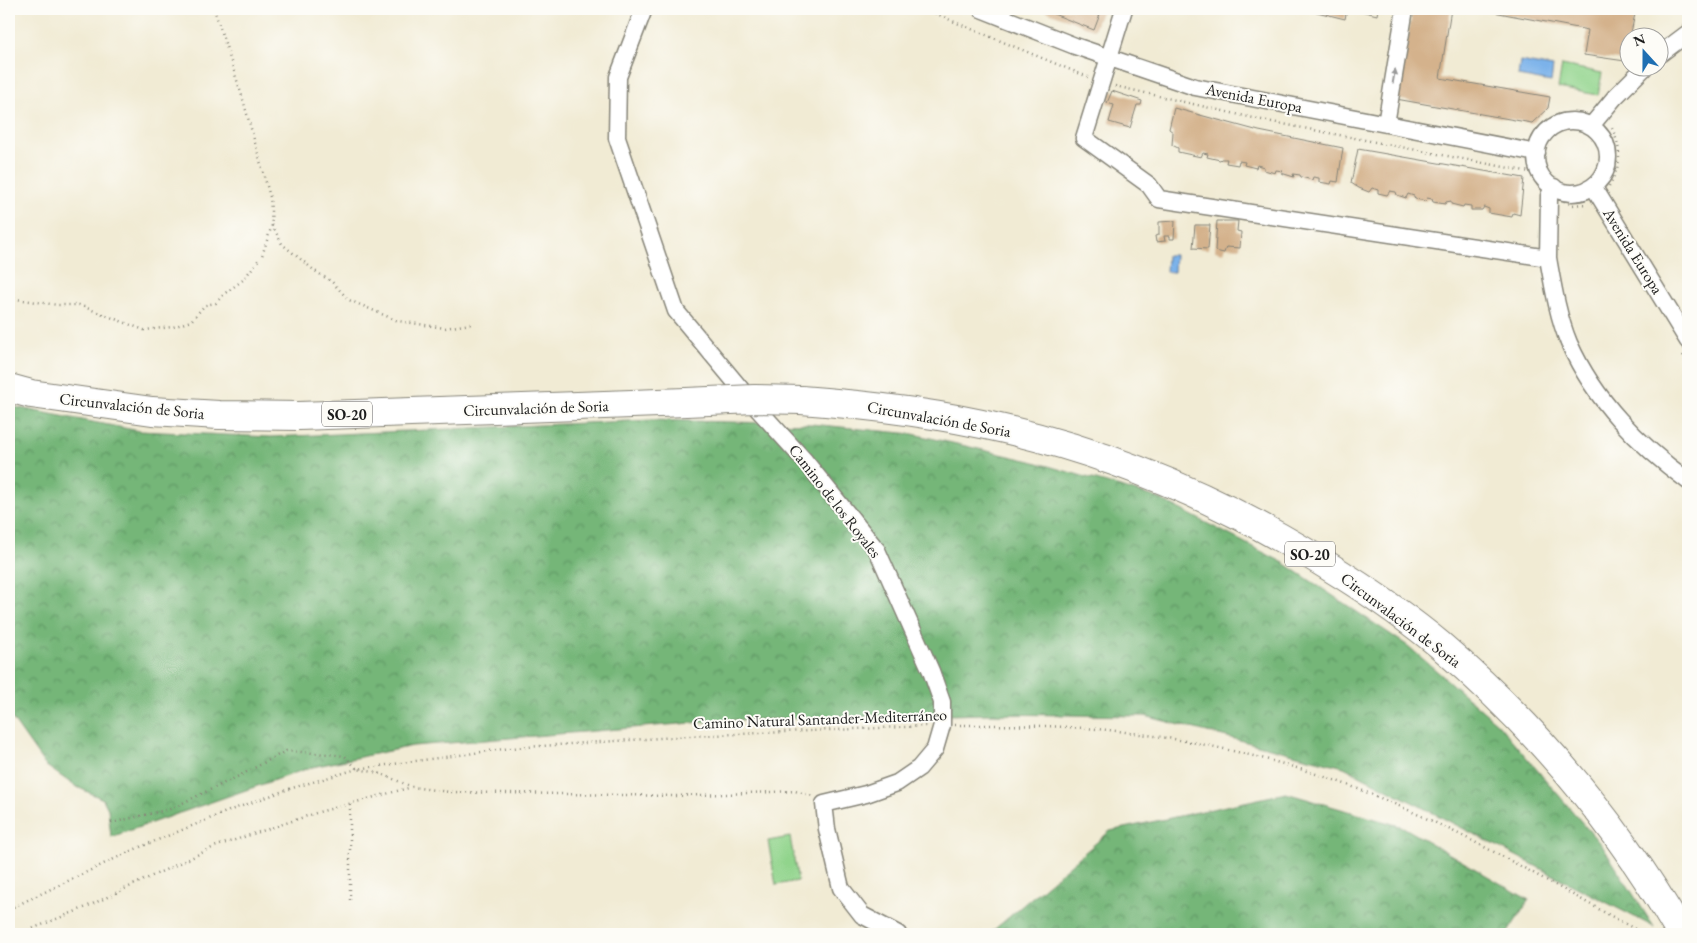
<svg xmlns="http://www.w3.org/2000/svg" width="1697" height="943" font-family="'EB Garamond',serif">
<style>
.grass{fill:#91d48c;stroke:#567854}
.forest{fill:url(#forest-crowns);stroke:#48694a}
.water{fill:#7bb2ea;stroke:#4c6783}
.building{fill:#d4b28c}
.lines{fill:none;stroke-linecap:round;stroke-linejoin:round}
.street-casing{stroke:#868478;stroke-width:19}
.highway-casing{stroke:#868478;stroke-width:30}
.path{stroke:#868478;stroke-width:2.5;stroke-dasharray:1 4;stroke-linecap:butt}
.street{stroke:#fff;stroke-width:16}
.highway{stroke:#fff;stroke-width:28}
.highway-bridge-casing{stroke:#868478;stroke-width:30;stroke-linecap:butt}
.highway-bridge{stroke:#fff;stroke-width:28}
.oneway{fill:#999}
.labels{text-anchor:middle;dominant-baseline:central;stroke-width:4;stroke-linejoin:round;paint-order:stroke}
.shield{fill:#fdfcf7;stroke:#605f5e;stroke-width:1}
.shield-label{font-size:15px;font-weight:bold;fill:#1c1c1c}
.street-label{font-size:16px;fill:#1c1c1c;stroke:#fdfcf7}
</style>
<defs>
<pattern id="forest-crowns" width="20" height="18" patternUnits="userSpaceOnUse" patternTransform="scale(1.25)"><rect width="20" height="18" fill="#74b678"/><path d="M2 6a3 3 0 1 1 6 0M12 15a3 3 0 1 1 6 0" fill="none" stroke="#5e9362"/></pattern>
</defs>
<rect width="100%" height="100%" fill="#fdfcf7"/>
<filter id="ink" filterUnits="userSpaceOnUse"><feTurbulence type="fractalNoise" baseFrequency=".02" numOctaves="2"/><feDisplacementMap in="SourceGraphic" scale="10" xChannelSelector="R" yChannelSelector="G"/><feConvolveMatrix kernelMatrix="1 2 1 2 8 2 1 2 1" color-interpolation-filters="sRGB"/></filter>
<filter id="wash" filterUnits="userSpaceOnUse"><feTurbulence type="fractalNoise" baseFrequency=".0096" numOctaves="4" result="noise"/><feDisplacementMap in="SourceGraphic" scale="20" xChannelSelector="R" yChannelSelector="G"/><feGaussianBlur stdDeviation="1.12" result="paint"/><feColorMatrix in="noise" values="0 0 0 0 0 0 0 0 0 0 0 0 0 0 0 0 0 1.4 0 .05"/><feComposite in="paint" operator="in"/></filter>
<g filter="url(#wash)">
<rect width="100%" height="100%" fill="#f1ebd4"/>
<path class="grass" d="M1562,65L1602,73L1598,95L1558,88Z
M790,837L798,881L776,885L768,841Z"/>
<path class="forest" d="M9,406L140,431L271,437L651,420L811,424L913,434L1031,461L1158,498L1284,563L1408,646L1498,724L1603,847L1654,927L1344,767L1145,716L989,714L728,720L413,746L312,767L111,837L108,809L103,799L75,786L45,765L9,714Z
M1286,793L1403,827L1529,900L1507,934H989L1110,831Z"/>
<path class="water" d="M1520,61L1553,67L1551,82L1518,76Z
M1167,255H1175L1174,272H1166Z"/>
<g id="blocks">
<path class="building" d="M1041,9H1102L1094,30Z
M1305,9H1347L1345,19Z
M1353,9H1378L1377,15Z
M1413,9H1451L1440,78L1550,97L1548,108L1532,123L1396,99Z
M1478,9H1636L1625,61L1584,55L1588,30Z
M1112,91L1142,101L1141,105H1137L1130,128L1109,122L1114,105L1107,103Z
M1174,108L1259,131L1343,148L1338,182L1332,181L1331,184L1319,182V178L1313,177L1312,180L1301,177L1300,175L1293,174L1294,177L1281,173L1283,171L1276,170L1275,173L1264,170V167L1257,165L1256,168L1244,165L1245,162L1239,161L1238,165L1226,163L1227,159H1221L1220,160L1207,157L1208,154L1203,153L1201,157L1178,152V148L1172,145L1173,132L1169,129Z
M1358,149L1524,178L1520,215L1513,213L1512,217L1489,213V209L1484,207L1482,210H1471V206L1464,205L1463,207L1451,204V201L1446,202L1445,204L1433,202L1432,199L1427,198L1426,201L1415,199L1414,196L1408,194L1406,198L1397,195L1396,192L1390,191L1387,195L1378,193V190L1372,188L1369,192L1359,188L1351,183Z
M1175,221L1174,239H1170V236H1164L1165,241L1156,242L1155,236L1159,235V222Z
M1217,221H1238L1237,231L1241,232L1240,248L1226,247L1224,253L1215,251Z
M1195,225H1210L1208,249L1193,248Z"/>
</g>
</g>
<g filter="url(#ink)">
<use href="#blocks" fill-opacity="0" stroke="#868478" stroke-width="1"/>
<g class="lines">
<defs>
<path id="street" d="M644,9L618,77L617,138L676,311L755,406L805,461L877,550L931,671L942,702V725L935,749L919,768L897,783L866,794L824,804L827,829L841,888L862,915L898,934
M981,9L1075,46L1195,87L1537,153
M1124,9L1084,138L1149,185L1159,199L1548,258L1549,196L1554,187
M1660,54L1688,33
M1536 157a36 36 0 1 1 72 0a36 36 0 1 1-72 0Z
M1386,124L1405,9
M1591,126L1615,97L1644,68
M1593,186L1688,341
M1548,258C1553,286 1558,317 1569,343C1595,401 1638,444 1688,481"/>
<path id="highway" d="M9,388L31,394L152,411L219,415L299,416L686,402
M801,400C869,405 937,413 1004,429C1125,457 1239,508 1344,576C1377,597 1410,620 1440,645C1536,727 1618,825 1681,934"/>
</defs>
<use href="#street" class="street-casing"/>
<use href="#highway" class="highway-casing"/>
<path class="path" d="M214,9L242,96L270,197L272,225L262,256
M926,9L957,23L1088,77
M1115,86L1262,120L1530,172L1538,185
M1609,186C1622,163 1622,150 1611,126
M1564,201L1572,205L1588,204
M272,225L282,244L315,271L332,282L349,300L398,321L445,328L471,324
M9,298L58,305H79L144,330L173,327L191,321L205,305L216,303L224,294L243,280L260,258
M1683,355L1688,364
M955,725C1017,725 1079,725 1140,734C1203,742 1273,759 1334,780C1443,819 1543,879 1644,934
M111,823L170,809L241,775L286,751L328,754L345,756L357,769L379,773L410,786
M350,900V803
M9,909L133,850L231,810L289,789L357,769L511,748L690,736L927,726
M19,934L84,908L214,847L319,812L412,787L449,792L677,796L795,791L813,796"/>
<use href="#street" class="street"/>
<use href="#highway" class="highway"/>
<defs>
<path id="highway-bridge" d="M686,402L754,399L801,400"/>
</defs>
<use href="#highway-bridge" class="highway-bridge-casing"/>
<use href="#highway-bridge" class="highway-bridge"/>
</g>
<defs><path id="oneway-solid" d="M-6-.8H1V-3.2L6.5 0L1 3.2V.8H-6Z" transform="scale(1.25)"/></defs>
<use class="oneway" href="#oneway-solid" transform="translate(1394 76) rotate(-80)"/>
</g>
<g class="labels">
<g class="shield">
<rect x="322" y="401.5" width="50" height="25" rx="4"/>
<rect x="1285" y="541.5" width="50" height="25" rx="4"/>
</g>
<g class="shield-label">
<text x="347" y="414">SO-20</text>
<text x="1310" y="554">SO-20</text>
</g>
<g class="street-label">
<text transform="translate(1254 98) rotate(11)">Avenida Europa</text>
<text transform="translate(1633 251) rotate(58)">Avenida Europa</text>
<text transform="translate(132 406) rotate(6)">Circunvalación de Soria</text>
<text transform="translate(536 408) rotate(-2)">Circunvalación de Soria</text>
<text transform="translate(939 419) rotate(10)">Circunvalación de Soria</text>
<text transform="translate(835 501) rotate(52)">Camino de los Royales</text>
<text transform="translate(1401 620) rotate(37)">Circunvalación de Soria</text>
<text transform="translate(820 719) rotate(-2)">Camino Natural Santander-Mediterráneo</text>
</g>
</g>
<rect width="1697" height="943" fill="none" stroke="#fdfcf7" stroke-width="30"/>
<g transform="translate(1644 52) rotate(339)"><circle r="24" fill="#fdfcf7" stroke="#a3a29f"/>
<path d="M0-4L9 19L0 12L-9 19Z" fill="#1f6fb2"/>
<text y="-8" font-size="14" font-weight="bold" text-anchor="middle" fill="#1c1c1c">N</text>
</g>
</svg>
